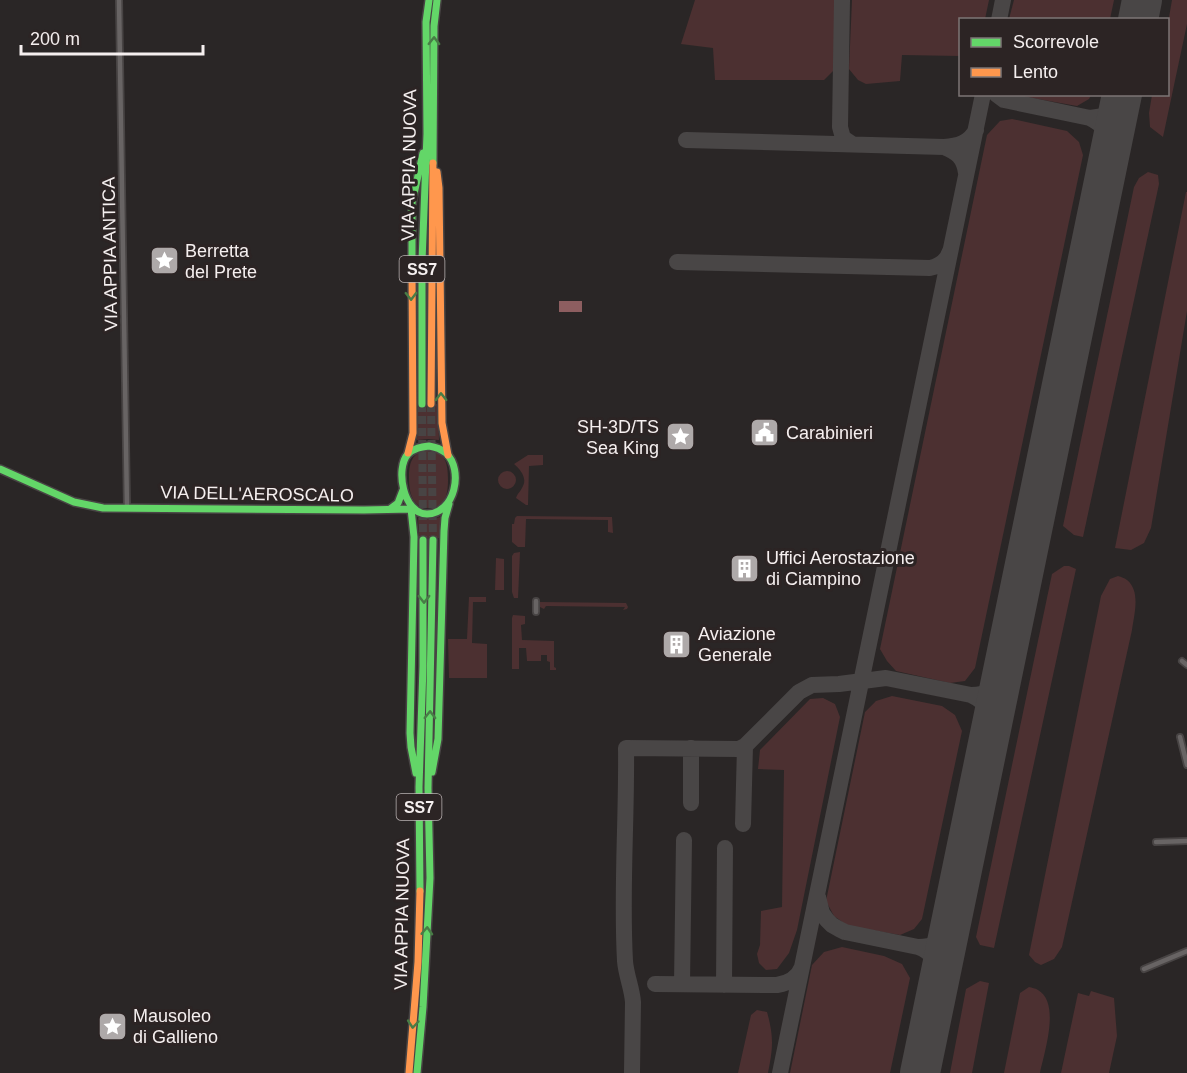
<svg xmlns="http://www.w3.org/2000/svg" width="1187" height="1073" font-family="Helvetica,sans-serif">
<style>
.green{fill:#4c3031}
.water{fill:#8d5e60}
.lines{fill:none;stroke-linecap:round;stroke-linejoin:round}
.taxiway{stroke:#494646;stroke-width:16}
.runway{stroke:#494646;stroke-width:40}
.primary-tunnel{stroke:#484444;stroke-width:8;stroke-dasharray:8 4;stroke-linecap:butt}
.street-casing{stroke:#484444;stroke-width:8}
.fast-casing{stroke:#484444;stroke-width:10}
.slow-casing{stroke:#484444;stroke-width:10}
.street{stroke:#686464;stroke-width:4.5}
.fast{stroke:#63d668;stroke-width:7}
.slow{stroke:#ff974d;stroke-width:7}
.oneway{stroke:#487d46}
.labels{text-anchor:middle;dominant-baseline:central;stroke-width:6;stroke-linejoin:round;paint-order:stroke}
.shield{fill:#2c2424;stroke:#b9b2b2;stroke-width:1.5}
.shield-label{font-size:16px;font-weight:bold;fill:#f5efef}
.street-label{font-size:18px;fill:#f5efef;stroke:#2c2424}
.poi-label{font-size:18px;fill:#f5efef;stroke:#2c2424;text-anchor:start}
</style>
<rect width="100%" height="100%" fill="#2a2626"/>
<path class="green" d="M695,0H834V70L824,80H715L713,48L681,44Z
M852,0H989L985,19L960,20V56L902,55L900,81L866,84L858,80L849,69Z
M1014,0H1114L1110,19H1009Z
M1172,0H1187V24L1163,137L1150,127L1149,113L1152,95L1168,94V23Z
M1018,95H1091L1089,99L1077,106L1021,96Z
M1012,119L1067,131L1079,142L1083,155L975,668L965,681L950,683L896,671L887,661L880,649L987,135L1000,121Z
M1148,172L1158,175L1159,184L1083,537L1074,535L1063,526L1134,187L1139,178Z
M1186,192H1187V311L1151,528L1144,543L1131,550L1115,548Z
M418,404H438L439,440L428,439L417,440Z
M427,450C446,451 448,464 448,480C448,493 446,507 430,508C412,509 409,492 409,478C409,464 411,453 427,450Z
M528,455H543V465L529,466L528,505H526L516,498C517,494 520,492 522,488C528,479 521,470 514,464Z
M498 480a9 9 0 1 1 18 0a9 9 0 1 1-18 0Z
M517,516L612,517L613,533L608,532V520L526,519L525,547H518L512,542V524H514L515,518Z
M419,517L430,519L441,517L439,538H419L418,518Z
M520,552L518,598H514L512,592V556L514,553Z
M496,558L504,559V590H495Z
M1064,566H1069L1076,569L994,948L980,945L976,937L1052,574Z
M1118,576C1121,577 1125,578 1127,580C1141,591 1134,615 1132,630L1062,947L1054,959L1041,965L1035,962L1029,955L1101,596L1110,579Z
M469,597H486V602H473L472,643L487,644V678H449L448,639H467Z
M540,602L626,603L628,607L627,609L623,610L625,607L546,606L544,609L540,607Z
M513,615L525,616V624L521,625L522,640L554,641V667L556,668V670H550V662L547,661V655H541V661H527L526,648H519V669H512V618Z
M892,696L942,706L955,715L962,731L922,919L914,929L900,935L848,926L834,916L826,901L865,712L876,701Z
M823,698L835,704L840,717L797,930L789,953L777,969L766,970L759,963L757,954L760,945L761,911L782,907L784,770L758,769L760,750L810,699Z
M842,947L884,956L902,964L910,978L890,1073H790L812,965L824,952Z
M980,981L989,983L972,1073H950L966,989Z
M1029,987C1032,988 1035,988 1038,990C1061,1003 1044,1053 1040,1073H1004L1020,993Z
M1091,991L1114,998L1117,1036L1109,1073H1061L1078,993L1089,996Z
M757,1010L767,1012C774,1037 773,1048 768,1073H738L751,1015Z"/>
<path class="water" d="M559,301H582V312H559Z"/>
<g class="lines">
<path class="taxiway" d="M842,0L840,127L843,138L852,144
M999,20L1003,0
M996,94L1004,100L1090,118L1104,116L1117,107L1121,102
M1090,118C1104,125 1109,133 1111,149
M686,140L944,147
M966,173C964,158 957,152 944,147C958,146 969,143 976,130
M677,262L930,268C940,266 947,261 950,251
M971,695C990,704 991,714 990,733
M691,748V803
M743,824L745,746
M818,897L822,913L827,920L832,925L839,929L845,932L918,947C935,947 943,940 950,925
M918,947C933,952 939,966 939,981
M655,984L777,985C789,983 798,978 802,967
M682,984L684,840
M724,985L725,848
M632,1073L633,1002C632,988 626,975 625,961C621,890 627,819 626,748L739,749L745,746L799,692L812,685L839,684L886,678L971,695C990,695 997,687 1003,670
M780,1073L983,94"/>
<path class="runway" d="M1138,20L1142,0
M920,1073L1122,94"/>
<path class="primary-tunnel" d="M422,404L423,540
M431,404L433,540"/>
<defs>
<path id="street" d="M119,0L127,508
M536,612V601
M1182,661L1187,665
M1180,737L1187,765
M1156,842L1187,841
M1144,969L1187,951"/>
<path id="fast" d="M433,163L434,26L437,0
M412,270V203L423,153
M422,404V261L427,134L426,22L429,0
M429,446C435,447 441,449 446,453C464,470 455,514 427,514C403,514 395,468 408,454C414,448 421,447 429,446Z
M0,469L74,502L103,508L364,510L411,509
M390,509L398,503L403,490
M411,509L414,537L410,733L411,747L416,773
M432,772L438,739L444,531L445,518L449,504
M420,891L419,787L423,666V540
M417,1073L423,1007L430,878L428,788L433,540"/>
<path id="slow" d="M437,172L439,188L442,423L448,455
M431,404L433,163
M408,453L413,433L412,270
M409,1073L418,962L420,891"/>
</defs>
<use href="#street" class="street-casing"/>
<use href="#fast" class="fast-casing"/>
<use href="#slow" class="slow-casing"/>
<use href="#street" class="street"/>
<use href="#fast" class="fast"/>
<use href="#slow" class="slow"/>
</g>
<defs><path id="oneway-chevron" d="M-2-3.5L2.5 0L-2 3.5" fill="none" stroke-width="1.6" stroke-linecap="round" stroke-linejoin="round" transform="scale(1.5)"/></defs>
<g class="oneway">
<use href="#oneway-chevron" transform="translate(434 41) rotate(-89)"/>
<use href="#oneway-chevron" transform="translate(411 296) rotate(89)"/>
<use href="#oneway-chevron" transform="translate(441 397) rotate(-91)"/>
<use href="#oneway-chevron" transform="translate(424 599) rotate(90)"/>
<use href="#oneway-chevron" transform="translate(430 715) rotate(-89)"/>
<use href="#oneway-chevron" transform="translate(427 931) rotate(-87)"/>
<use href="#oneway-chevron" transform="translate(413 1024) rotate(95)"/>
</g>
<defs>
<symbol id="sight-square" viewBox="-11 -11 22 22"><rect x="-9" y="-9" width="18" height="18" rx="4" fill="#aea9a9" stroke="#2c2424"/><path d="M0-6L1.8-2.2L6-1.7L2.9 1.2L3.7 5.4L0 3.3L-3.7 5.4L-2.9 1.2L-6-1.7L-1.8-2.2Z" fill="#fff"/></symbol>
<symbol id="civic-square" viewBox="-11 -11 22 22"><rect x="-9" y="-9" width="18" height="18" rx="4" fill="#aea9a9" stroke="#2c2424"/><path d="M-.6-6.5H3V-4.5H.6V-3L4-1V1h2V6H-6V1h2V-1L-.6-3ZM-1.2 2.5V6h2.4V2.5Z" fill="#fff"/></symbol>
<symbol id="building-square" viewBox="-11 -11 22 22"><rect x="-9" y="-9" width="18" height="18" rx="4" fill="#aea9a9" stroke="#2c2424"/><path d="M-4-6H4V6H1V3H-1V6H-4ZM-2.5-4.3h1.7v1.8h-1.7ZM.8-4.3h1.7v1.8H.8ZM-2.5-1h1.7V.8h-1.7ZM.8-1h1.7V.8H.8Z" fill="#fff"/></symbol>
</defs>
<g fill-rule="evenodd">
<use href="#sight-square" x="148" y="244" width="33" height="33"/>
<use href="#civic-square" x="748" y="416" width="33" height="33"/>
<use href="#sight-square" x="664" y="420" width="33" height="33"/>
<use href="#building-square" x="728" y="552" width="33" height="33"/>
<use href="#building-square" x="660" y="628" width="33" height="33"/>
<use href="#sight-square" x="96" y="1010" width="33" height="33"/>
</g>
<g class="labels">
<g class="shield">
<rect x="399.5" y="256" width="45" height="26" rx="4.5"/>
<rect x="396.5" y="794" width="45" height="26" rx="4.5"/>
</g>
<g class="shield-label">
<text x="422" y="269">SS7</text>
<text x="419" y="807">SS7</text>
</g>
<g class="street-label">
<text transform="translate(409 165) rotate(-89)">VIA APPIA NUOVA</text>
<text transform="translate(110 254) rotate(-91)">VIA APPIA ANTICA</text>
<text transform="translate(257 494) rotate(1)">VIA DELL'AEROSCALO</text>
<text transform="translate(402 914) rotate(-89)">VIA APPIA NUOVA</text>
</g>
<g class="poi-label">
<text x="185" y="251">Berretta<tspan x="185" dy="21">del Prete</tspan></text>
<text x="659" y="427" text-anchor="end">SH-3D/TS<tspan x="659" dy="21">Sea King</tspan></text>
<text x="786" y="433">Carabinieri</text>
<text x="766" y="558">Uffici Aerostazione<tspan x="766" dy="21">di Ciampino</tspan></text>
<text x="698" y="634">Aviazione<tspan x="698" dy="21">Generale</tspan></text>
<text x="133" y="1016">Mausoleo<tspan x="133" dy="21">di Gallieno</tspan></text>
</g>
</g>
<rect x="959" y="18" width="210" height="78" fill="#2c2424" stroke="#7c7575" stroke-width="1.5"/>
<rect x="971" y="38" width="30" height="9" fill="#63d668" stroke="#7c7575" stroke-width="1.5"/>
<text x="1013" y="48" font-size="18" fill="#f5efef">Scorrevole</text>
<rect x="971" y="68" width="30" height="9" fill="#ff974d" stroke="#7c7575" stroke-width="1.5"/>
<text x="1013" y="78" font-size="18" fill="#f5efef">Lento</text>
<path d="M21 45v9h182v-9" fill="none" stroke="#f5efef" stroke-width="3"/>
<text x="30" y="45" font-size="18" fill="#f5efef" stroke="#2c2424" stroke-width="4.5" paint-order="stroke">200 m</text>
</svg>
